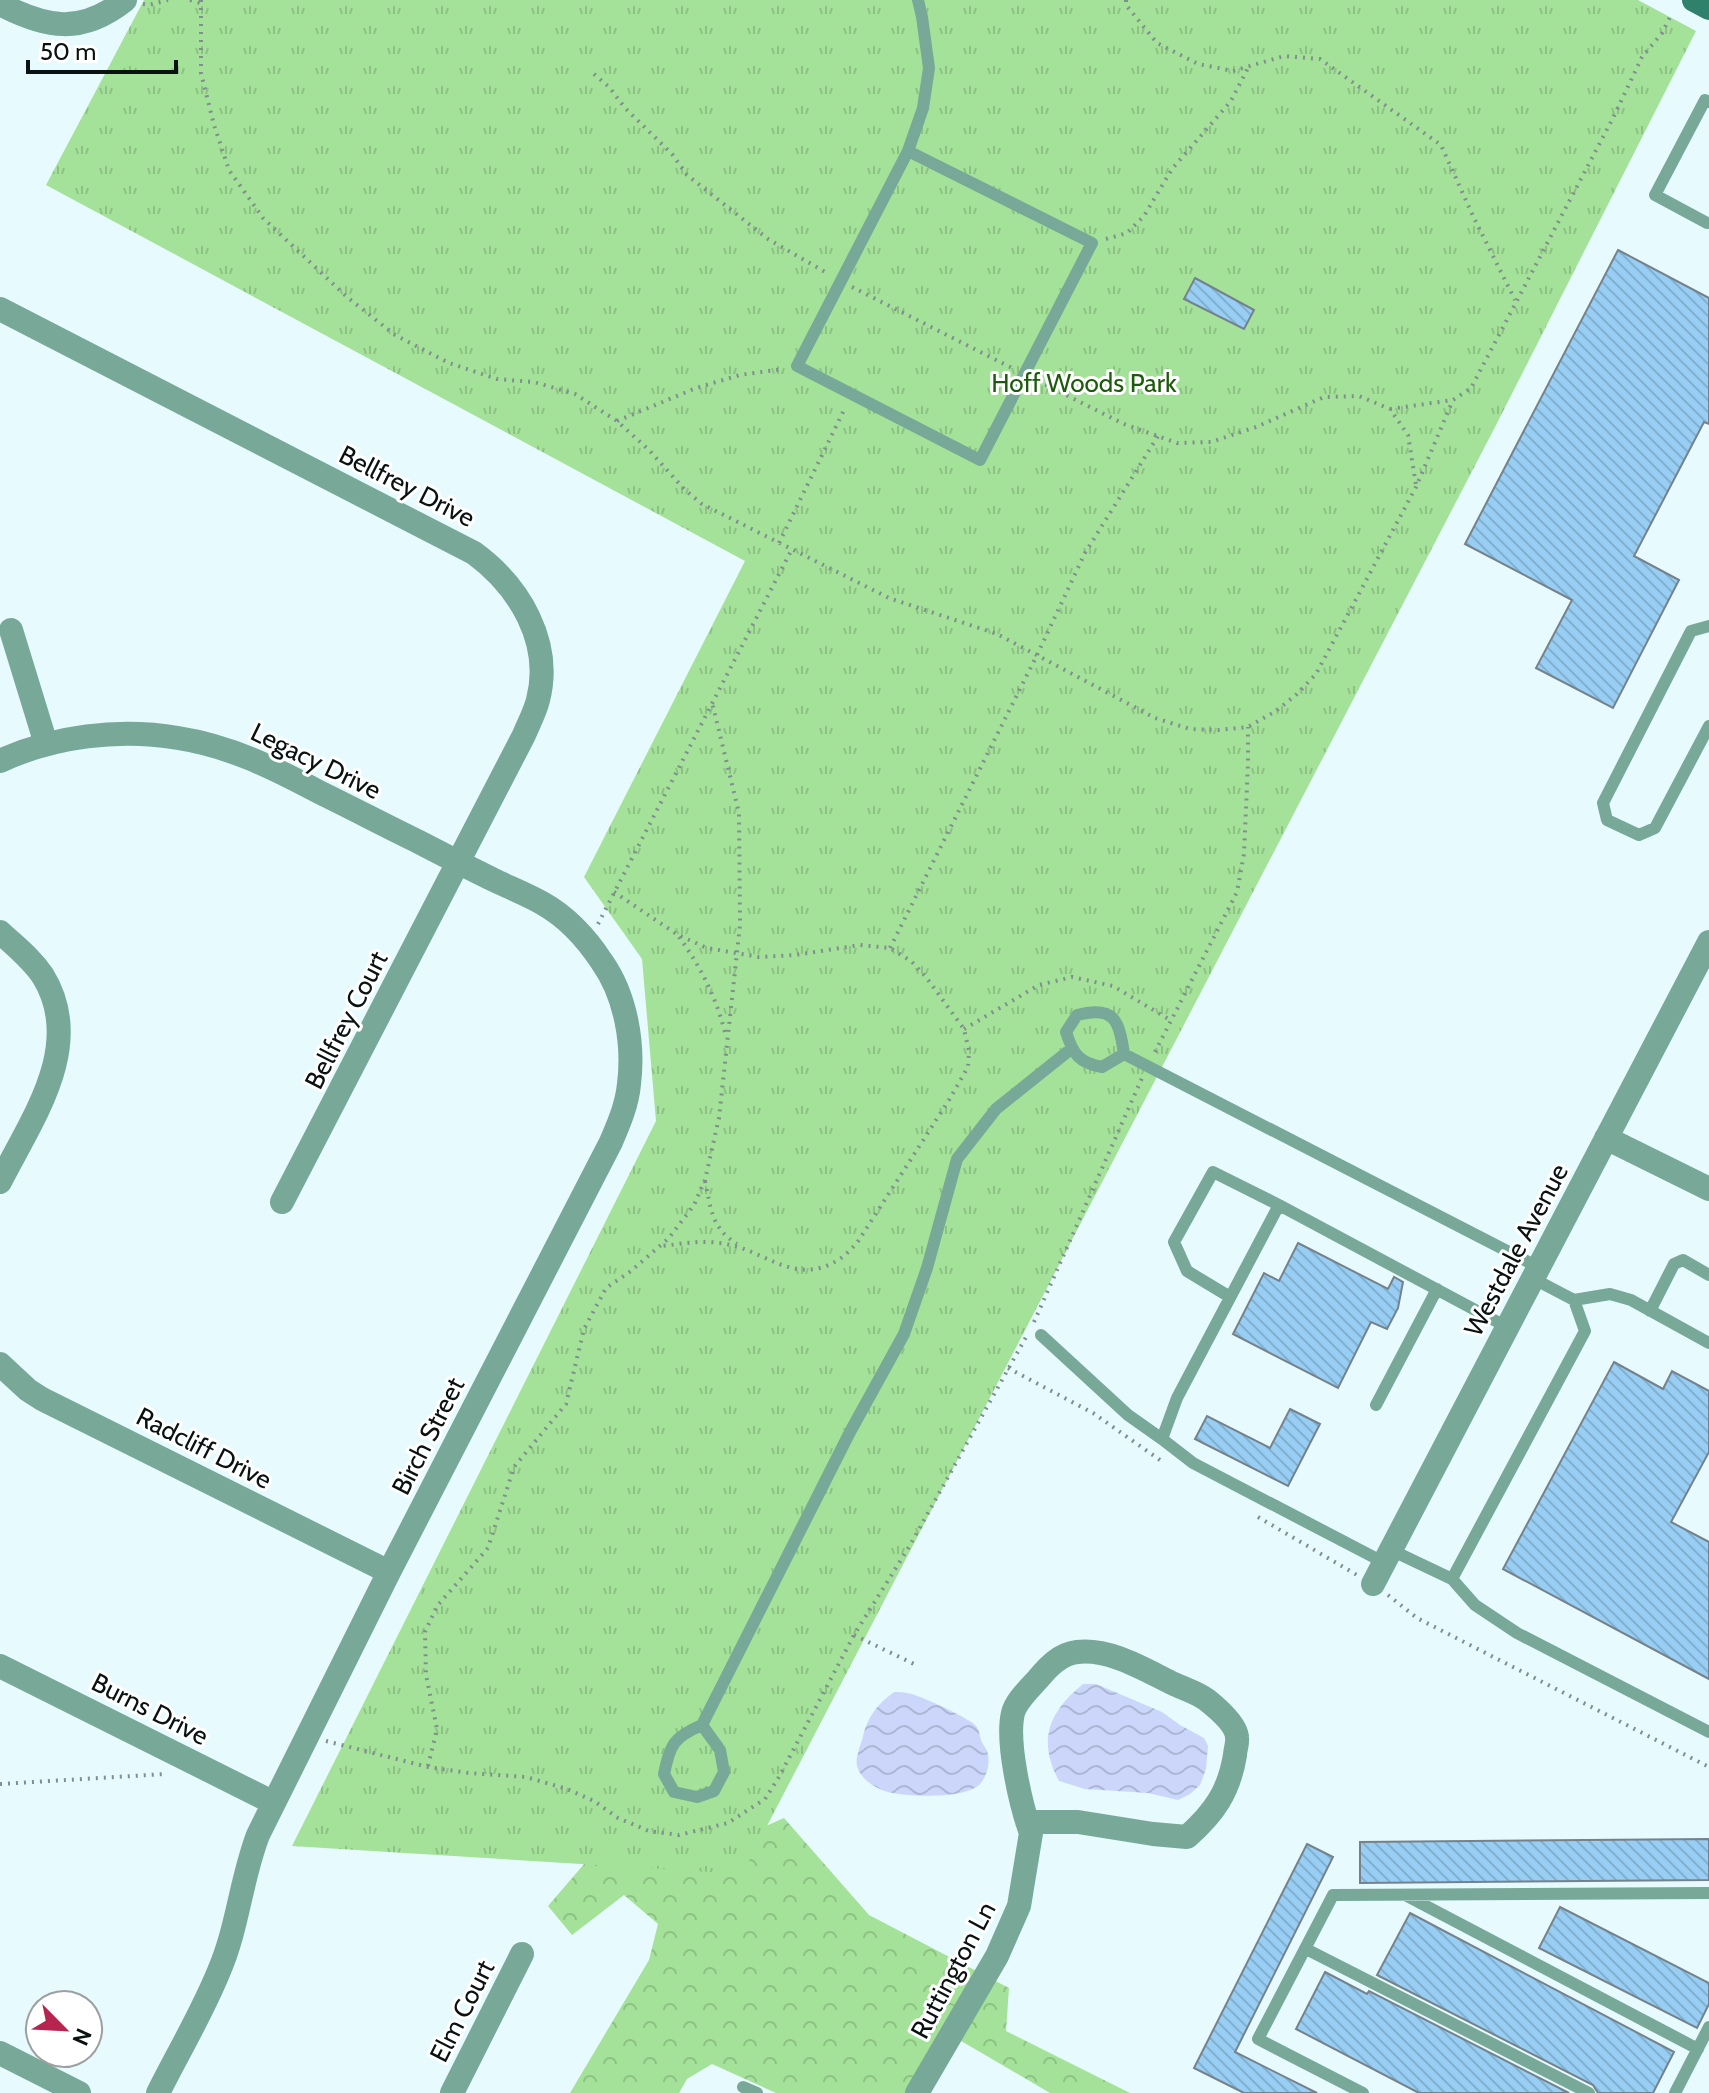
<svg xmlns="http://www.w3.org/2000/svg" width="1709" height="2093" font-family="Cabin,sans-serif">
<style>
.forest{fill:url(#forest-crowns)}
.park{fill:url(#park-tufts)}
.water{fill:url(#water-waves)}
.building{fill:url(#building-back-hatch);stroke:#75828b;stroke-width:2}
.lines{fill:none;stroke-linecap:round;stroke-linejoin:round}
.path{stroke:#818e90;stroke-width:4;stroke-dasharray:2 6;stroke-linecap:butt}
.lane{stroke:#77a898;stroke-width:12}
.street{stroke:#77a898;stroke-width:24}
.secondary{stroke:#2f816c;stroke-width:24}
.labels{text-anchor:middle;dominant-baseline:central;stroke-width:6;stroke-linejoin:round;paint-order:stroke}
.park-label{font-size:26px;fill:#1d5b0c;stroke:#fff}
.street-label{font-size:26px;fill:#0a1111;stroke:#fff}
</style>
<defs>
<pattern id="forest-crowns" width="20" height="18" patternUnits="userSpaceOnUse" patternTransform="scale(2)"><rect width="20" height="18" fill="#a5e299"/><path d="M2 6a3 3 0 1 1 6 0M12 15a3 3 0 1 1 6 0" fill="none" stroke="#8dc183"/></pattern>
<pattern id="park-tufts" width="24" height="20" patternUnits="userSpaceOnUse" patternTransform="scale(2)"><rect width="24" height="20" fill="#a5e299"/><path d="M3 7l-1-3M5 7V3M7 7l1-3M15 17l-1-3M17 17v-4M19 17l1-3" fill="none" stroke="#8dc183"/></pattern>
<pattern id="water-waves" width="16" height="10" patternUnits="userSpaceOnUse" patternTransform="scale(2)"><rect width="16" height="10" fill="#cbd6fa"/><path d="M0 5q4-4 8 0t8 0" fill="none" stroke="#adb7d5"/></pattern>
<pattern id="building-back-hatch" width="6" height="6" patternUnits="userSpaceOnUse" patternTransform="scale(2)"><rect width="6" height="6" fill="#98cef3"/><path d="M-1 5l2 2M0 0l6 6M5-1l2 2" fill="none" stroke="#82b0cf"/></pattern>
</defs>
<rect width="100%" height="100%" fill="#e7fafd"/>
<path class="forest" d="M784,1818L869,1915L1009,1988L1006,2031L1130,2093H1050L944,2031L909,2093H776L712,2064L687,2079L679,2093H570L649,1960L658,1924L624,1895L572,1935L548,1906L609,1835L728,1843Z"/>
<path class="park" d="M144,0H1638L1696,31L1494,429L742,1874L292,1846L656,1121L642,959L584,877L745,561L46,185Z"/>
<path class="water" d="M1083,1684H1096L1162,1712L1180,1725L1204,1738L1208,1746L1206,1769L1200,1785L1190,1794L1178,1800L1148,1793L1085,1789L1059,1781C1037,1740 1049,1712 1083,1684Z
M895,1692C899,1692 903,1692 907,1693C918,1694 966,1717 974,1724C980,1730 979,1733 981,1740C982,1744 986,1748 987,1751C991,1762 987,1777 979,1785C963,1799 909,1797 888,1792C876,1789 860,1779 857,1766C855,1757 861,1745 863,1736C867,1718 879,1701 895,1692Z"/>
<path class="building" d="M1618,250L1709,298V424L1704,422L1634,556L1679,580L1613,708L1536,668L1572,600L1465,544Z
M1195,278L1254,310L1244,329L1184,299Z
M1298,1243L1388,1289L1394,1277L1403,1282L1398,1308L1387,1329L1371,1322L1338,1388L1233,1334L1264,1273L1279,1281Z
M1614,1362L1663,1389L1672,1371L1709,1391V1452L1671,1522L1709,1542V1679L1503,1569Z
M1290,1409L1320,1424L1288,1486L1195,1439L1207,1416L1270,1448Z
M1709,1839V1880L1360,1883V1842Z
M1307,1844L1333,1857L1235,2052L1317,2093H1244L1194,2068Z
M1560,1907L1709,1983V2004L1697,2028L1539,1948Z
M1410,1913L1674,2052L1653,2093H1598L1593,2085L1377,1975Z
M1325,1972L1367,1994L1369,1991L1569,2093H1419L1296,2029Z"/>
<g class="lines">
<path class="path" d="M190,0L200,3
M201,0V73L214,125L229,170L263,218L347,297L395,335L449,363L497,379L534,382L575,394L617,421L649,450L684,489L702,504L889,598L997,634L1155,718L1190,729L1219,730L1248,727L1276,711L1297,694L1316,674L1416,487L1453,400
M1126,0V5L1157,43L1198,64L1233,71L1284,56L1320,59L1441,145L1473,216L1515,300
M143,4L149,5L168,0
M594,74L609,87L625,108L672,154L687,175L768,239L827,273
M1106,239L1127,233L1144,216L1172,169L1231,101L1249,66
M852,287L1012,368
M1038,381L1124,424L1177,443L1211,442L1256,427L1324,397L1359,396L1390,409L1408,435L1416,485
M1390,409L1453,400L1471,388L1613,118L1642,57L1662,33L1672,13
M617,421L696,388L740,375L783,369
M779,543L845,408
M614,892L678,935L707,948L759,957L795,955L860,945L890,948L911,961L926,977L964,1029L969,1051L968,1067L949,1100L857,1243C851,1249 845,1256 838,1260C793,1288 763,1247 719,1243C700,1240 681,1244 662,1246
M598,924L792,549
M679,937C701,967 718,1001 726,1037
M890,948L1037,655L1085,553L1158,436
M964,1029L1039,985L1072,977L1113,986L1172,1021
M1155,1052L1237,892L1244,854L1248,763V727
M705,1181C711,1208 711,1228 737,1244
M1034,1322L1142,1078
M1008,1368L1093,1413L1160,1460
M1258,1517L1357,1575
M1388,1595L1417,1618L1709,1767
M854,1635L916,1665
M326,1741L428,1767L469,1773L526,1777L567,1789L594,1801L618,1818L649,1831L679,1835L728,1823L765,1799L779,1777L854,1635L909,1547L1026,1337
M428,1766L437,1729L426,1675L425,1632L437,1606L488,1548L514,1467L566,1404L584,1329L606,1288L631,1271L669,1238L694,1205L705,1180L719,1118L740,925L739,813L712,702
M0,1784L165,1774"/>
<path class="lane" d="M908,151L1092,243L980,460L797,366L908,151L923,108L929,68L922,17L918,0
M1707,223L1655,195L1705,100L1709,102
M1709,626L1691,631L1603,803L1607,820L1639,835L1655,828L1709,726
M1124,1054L1102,1067C1079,1063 1073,1054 1066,1032L1077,1015C1115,1005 1119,1021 1124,1054L1538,1267
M1279,1205L1177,1398L1162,1439L1193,1463L1385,1563
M1532,1278L1574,1300L1610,1294L1631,1300L1709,1343
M1230,1297L1187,1271L1174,1242L1213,1172L1279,1205L1507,1327
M1650,1311L1674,1264L1683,1260L1709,1275
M1041,1335L1128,1415L1162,1439
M1376,1405L1437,1289
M1391,1550L1452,1579L1585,1331L1574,1300
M1452,1579L1475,1605L1517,1633L1709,1732
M702,1725L720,1750L724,1772L714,1791L697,1797L674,1792L664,1774C670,1744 674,1737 702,1725L850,1432L904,1334L927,1268L957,1159L996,1109L1071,1049
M1407,1896L1698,2049
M1306,1949L1589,2093
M743,2087L757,2093
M1363,2093L1258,2039L1333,1895L1709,1893
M1675,2093L1709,2027"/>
<path class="street" d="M0,4C46,28 81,35 125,0
M0,309L474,553C519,586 553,642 538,700C535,712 529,723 524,735L282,1202
M11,630L46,744
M0,761C54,736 119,728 178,738C230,746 274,768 319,792C352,808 384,825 417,841C444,855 471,869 498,882C513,889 528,895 542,903C567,917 587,939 602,962C626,996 634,1044 629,1084C627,1105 619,1123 611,1142L389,1572L258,1835C241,1879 238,1927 219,1971C202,2013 178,2053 158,2093
M0,932C15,946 31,958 43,976C86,1046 31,1120 0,1182
M1606,1138L1709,1189
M0,1364L28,1390L42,1399L389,1572
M1373,1584L1709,942
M0,1666L274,1803
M0,2053L79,2093
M452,2093L522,1954
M917,2093L997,1956L1019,1906L1031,1833C1021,1806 1006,1742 1013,1713C1016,1701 1029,1689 1038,1679C1048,1667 1060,1654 1077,1652C1110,1648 1145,1670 1174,1684C1185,1689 1198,1693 1207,1700C1217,1708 1236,1724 1237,1737C1238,1743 1235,1750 1235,1755C1229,1792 1214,1813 1187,1837L1153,1834L1078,1822H1027"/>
<path class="secondary" d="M1694,0L1709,8"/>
</g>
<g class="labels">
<g class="park-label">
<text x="1084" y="383">Hoff Woods Park</text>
</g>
<g class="street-label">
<text transform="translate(407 486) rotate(27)">Bellfrey Drive</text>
<text transform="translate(316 761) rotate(26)">Legacy Drive</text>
<text transform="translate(346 1020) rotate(-63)">Bellfrey Court</text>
<text transform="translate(1516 1250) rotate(-62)">Westdale Avenue</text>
<text transform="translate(428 1436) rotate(-63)">Birch Street</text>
<text transform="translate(204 1448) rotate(27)">Radcliff Drive</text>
<text transform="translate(150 1709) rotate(27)">Burns Drive</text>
<text transform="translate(953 1970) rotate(-62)">Ruttington Ln</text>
<text transform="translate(462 2011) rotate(-63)">Elm Court</text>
</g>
</g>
<g transform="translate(64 2029) rotate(114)"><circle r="38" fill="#ffffff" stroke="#9da0a0" stroke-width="2"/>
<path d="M0-6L14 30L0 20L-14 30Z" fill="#b5254f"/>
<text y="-12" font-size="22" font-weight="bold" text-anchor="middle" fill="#0a1111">N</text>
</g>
<path d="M28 60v12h148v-12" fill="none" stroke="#0a1111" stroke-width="4"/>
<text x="40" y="60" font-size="24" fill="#0a1111" stroke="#ffffff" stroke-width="6" paint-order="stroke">50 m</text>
</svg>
